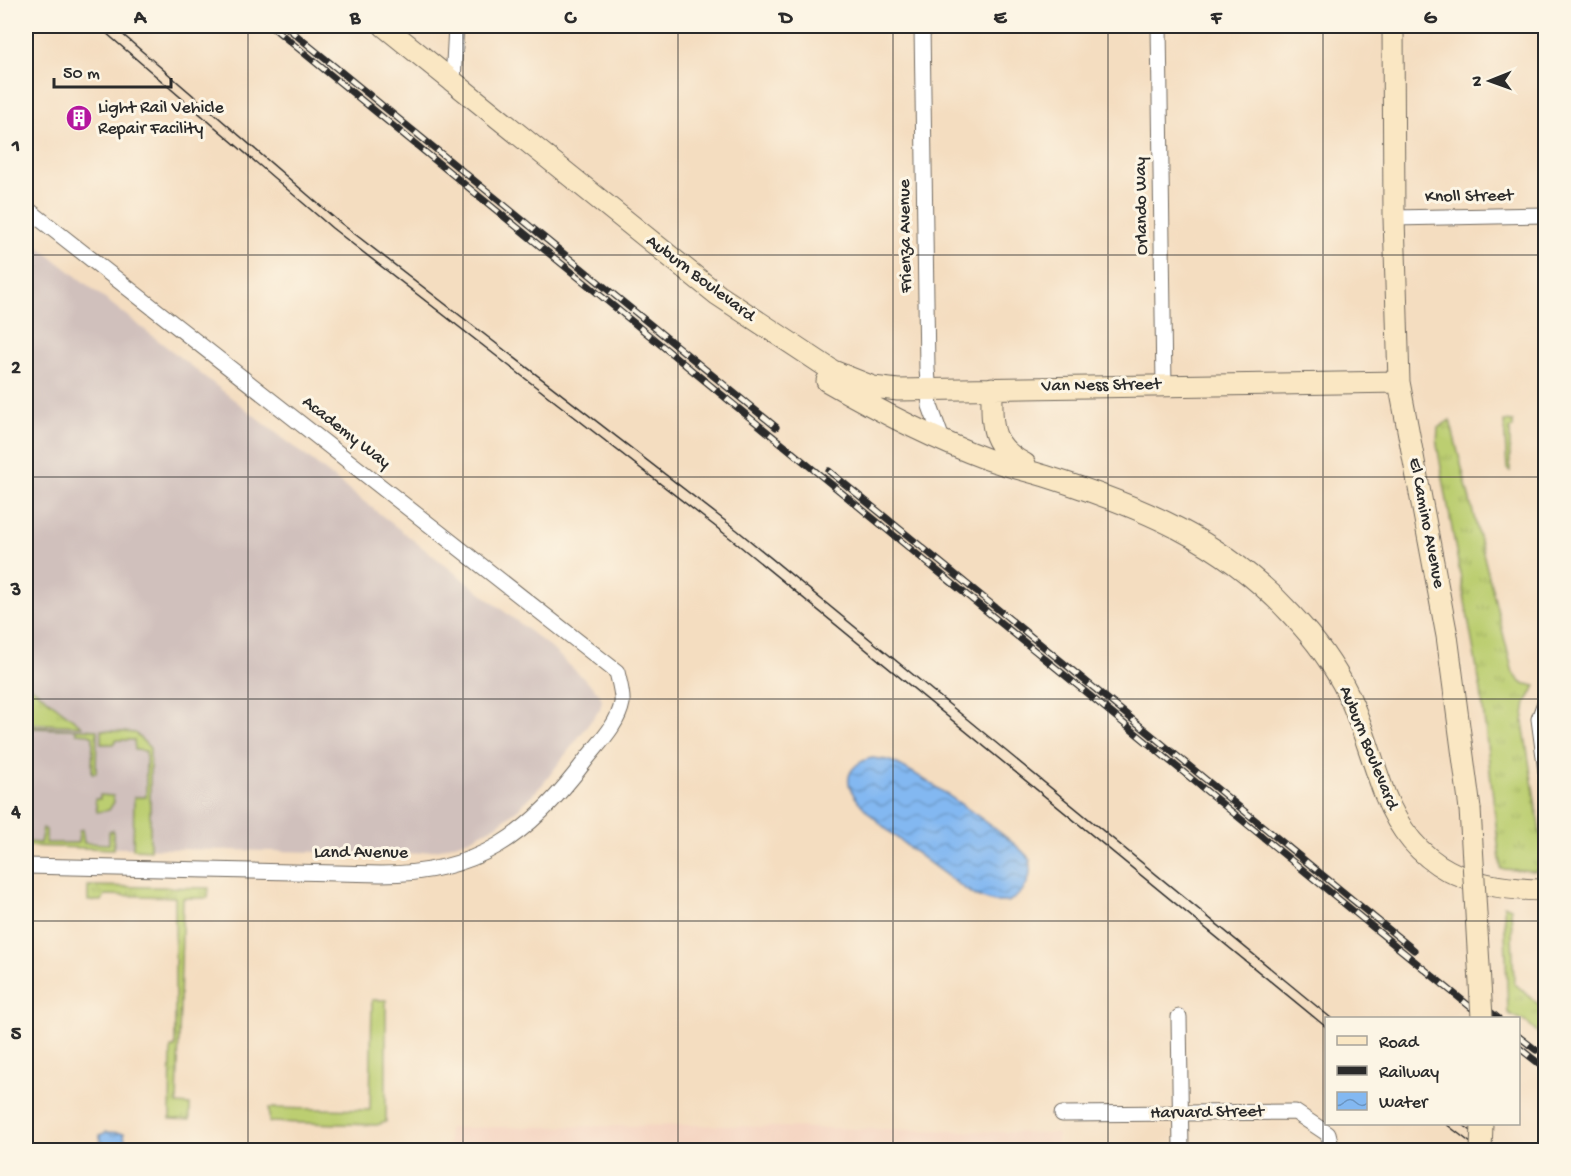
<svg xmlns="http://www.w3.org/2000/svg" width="1571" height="1176" font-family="'Gochi Hand',sans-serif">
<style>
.built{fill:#f4d3c0}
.industrial{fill:#d0c0bc}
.grass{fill:url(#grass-tufts);stroke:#747c4e;stroke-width:1.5}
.garden{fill:#bcce71;stroke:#747c4e;stroke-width:1.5}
.water{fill:url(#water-waves);stroke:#57728e;stroke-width:1.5}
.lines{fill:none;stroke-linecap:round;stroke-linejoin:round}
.street-casing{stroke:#71695f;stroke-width:17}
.secondary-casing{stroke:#71695f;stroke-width:23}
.street{stroke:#fff;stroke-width:15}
.secondary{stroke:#fae7c3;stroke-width:21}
.tram{stroke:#2b2b2b;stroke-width:1.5}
.rail-casing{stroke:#2b2b2b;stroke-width:7}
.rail{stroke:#fcf5e5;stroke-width:4.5;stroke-dasharray:14;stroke-linecap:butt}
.secondary-bridge-casing{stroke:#71695f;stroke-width:23;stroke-linecap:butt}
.secondary-bridge{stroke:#fae7c3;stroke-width:21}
.grid{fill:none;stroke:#2b2b2b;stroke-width:1.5;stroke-opacity:0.55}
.labels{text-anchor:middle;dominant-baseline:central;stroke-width:6;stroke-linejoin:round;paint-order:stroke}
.poi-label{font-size:18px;fill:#2b2b2b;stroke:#fcf5e5;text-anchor:start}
.street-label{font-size:18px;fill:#2b2b2b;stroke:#fcf5e5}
.neatline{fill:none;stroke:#2b2b2b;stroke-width:2}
.grid-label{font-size:20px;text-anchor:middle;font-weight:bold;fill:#2b2b2b}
</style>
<defs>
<pattern id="grass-tufts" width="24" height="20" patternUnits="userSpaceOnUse" patternTransform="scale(1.5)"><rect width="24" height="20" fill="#bcce71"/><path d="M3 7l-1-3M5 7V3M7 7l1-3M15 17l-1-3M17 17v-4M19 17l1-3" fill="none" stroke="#a2b162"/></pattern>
<pattern id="water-waves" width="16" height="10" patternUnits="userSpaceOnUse" patternTransform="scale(1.5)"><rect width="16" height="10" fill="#83b8f1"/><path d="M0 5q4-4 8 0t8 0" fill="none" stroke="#6b96c3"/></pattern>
</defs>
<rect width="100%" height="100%" fill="#fcf5e5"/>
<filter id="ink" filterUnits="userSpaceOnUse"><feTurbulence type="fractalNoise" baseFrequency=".0167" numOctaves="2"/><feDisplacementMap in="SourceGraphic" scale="12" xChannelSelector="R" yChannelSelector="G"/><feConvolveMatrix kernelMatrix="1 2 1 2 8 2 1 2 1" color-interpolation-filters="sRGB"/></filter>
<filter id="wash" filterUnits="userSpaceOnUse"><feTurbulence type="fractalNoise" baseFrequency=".008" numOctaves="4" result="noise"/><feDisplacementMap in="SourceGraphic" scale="24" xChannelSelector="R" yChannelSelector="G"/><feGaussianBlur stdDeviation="1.35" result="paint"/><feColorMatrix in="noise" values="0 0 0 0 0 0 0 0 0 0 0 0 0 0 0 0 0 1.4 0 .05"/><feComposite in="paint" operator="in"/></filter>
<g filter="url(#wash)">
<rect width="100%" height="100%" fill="#f4ddc0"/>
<path class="built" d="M690,1125L1057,1133V1150H449L448,1128Z"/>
<path class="industrial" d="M26,237L551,648L599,693L602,700L600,709L543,784L519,808L497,825L472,838L440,849L412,854L26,846Z"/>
<path class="grass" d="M1450,420L1513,673L1522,683L1536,686L1526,702L1523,722L1544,858L1543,865L1535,871L1501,869L1481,691L1437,445L1438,428Z
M30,686L82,726L26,723V691Z
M88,886L209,888L208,898H183L177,1104L190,1105V1120L170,1119L171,1047H175V897L105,895L102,901H88Z
M1504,905L1511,908L1514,983L1545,1010V1040L1529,1024L1508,1013Z"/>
<path class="garden" d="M1504,421L1513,422V428L1510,429V471L1507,469Z
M26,726L97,730L96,773H92L93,737L89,734L76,733V729L26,728Z
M101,730L135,733L150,748V850L133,849L134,797H146V751L135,750L134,740H116L113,744H101Z
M100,795L113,796L114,802L109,810L97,812L95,799H100Z
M43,828L46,830V843H78L79,831L82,829L84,843L109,844V832L113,830L114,849L26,846V842L40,843Z
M372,1000H386V1122L377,1125L269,1122V1108L370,1110Z"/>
<path class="water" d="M872,758C878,759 885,759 890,761C912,768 1019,842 1030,860C1032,880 1026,892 1008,902H994L973,895C943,872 866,821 851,790C843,773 857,761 872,758Z
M106,1132L124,1133L125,1142L122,1145L105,1144L100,1141V1135Z"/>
</g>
<g filter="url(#ink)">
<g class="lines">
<defs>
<path id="street" d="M922,26L927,369L930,406L943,442
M1159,26L1164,386
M453,82L456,26
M26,208L617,672C619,681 623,694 622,703C618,725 598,744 585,761C530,835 476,874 381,874L26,866
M1394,218L1546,215
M1546,700L1539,719L1546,772
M1179,1017L1181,1150
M1062,1114L1295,1112L1328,1134L1332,1150"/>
<path id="secondary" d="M384,26L718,295L833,371L873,387L898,390L1399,382
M1393,26L1394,218L1399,382L1447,636L1470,809
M827,381C879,411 930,438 987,459C1006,466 1026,470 1045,476C1140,506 1223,540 1291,614C1313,637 1334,665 1348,694C1363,726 1372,761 1385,795C1415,870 1470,890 1546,890
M992,388C992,425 989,445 1025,464"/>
</defs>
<use href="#street" class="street-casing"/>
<use href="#secondary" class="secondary-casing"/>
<use href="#street" class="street"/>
<use href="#secondary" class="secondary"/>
<path class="tram" d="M98,26L332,228L730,538L1326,1027
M113,26L338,221L737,530L1331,1018
M1446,1124L1480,1150
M1462,1124L1496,1150"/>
<defs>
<path id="rail" d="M271,26L1484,1018
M285,26L776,427
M829,471L1414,950
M1479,1003L1498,1018
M1518,1036L1536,1050
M1518,1047L1546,1069"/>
</defs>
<use href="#rail" class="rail-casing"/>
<use href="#rail" class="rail"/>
<defs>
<path id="secondary-bridge" d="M1470,809L1482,1018
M1481,1150L1482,1124"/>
</defs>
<use href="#secondary-bridge" class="secondary-bridge-casing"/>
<use href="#secondary-bridge" class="secondary-bridge"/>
</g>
</g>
<path class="grid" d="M248,26V1150M463,26V1150M678,26V1150M893,26V1150M1108,26V1150M1323,26V1150M26,255H1546M26,477H1546M26,699H1546M26,921H1546"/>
<defs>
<symbol id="building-disc" viewBox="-11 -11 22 22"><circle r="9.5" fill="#b5179e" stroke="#fcf5e5"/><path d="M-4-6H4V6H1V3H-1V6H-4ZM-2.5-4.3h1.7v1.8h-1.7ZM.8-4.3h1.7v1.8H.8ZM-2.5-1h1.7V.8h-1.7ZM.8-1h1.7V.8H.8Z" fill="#fff"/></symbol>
</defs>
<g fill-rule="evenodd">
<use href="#building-disc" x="64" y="103" width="30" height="30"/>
</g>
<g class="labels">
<g class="poi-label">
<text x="98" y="108">Light Rail Vehicle<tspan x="98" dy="21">Repair Facility</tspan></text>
</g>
<g class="street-label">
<text transform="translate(1469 197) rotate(-1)">Knoll Street</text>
<text transform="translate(1142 206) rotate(-91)">Orlando Way</text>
<text transform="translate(906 236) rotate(-91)">Frienza Avenue</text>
<text transform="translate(700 279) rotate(37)">Auburn Boulevard</text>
<text transform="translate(1101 386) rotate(-1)">Van Ness Street</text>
<text transform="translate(346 433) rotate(38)">Academy Way</text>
<text transform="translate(1426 523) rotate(79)">El Camino Avenue</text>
<text transform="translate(1368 748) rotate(68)">Auburn Boulevard</text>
<text x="361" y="853">Land Avenue</text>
<text transform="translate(1207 1113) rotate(-1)">Harvard Street</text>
</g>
</g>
<rect width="1571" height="1176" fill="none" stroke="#fcf5e5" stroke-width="66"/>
<rect x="1325" y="1017" width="195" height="108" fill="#fcf5e5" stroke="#a8a49b" stroke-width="1.5"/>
<rect x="1337" y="1036" width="30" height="9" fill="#fae7c3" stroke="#a8a49b" stroke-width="1.5"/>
<text x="1379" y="1047" font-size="18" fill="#2b2b2b">Road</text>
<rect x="1337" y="1066" width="30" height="9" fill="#2b2b2b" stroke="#a8a49b" stroke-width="1.5"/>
<text x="1379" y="1077" font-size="18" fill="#2b2b2b">Railway</text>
<rect x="1337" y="1092" width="30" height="18" fill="url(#water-waves)" stroke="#a8a49b" stroke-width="1.5"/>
<text x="1379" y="1107" font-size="18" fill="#2b2b2b">Water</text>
<g transform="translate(1490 81) rotate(269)" stroke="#fcf5e5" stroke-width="4.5" paint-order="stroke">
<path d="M0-4.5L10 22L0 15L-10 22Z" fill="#2b2b2b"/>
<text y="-9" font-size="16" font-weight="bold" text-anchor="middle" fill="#2b2b2b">N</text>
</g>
<path d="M54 78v9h117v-9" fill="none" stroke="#2b2b2b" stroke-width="3"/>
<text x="63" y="78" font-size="18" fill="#2b2b2b" stroke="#fcf5e5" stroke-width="4.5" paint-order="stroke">50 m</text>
<rect x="33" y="33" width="1505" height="1110" class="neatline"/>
<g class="grid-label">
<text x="140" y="23">A</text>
<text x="355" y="23">B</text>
<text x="570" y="23">C</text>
<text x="786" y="23">D</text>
<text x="1000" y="23">E</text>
<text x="1216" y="23">F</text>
<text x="1430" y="23">G</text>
<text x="16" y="151">1</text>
<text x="16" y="373">2</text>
<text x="16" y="595">3</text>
<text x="16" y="817">4</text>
<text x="16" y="1039">5</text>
</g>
</svg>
